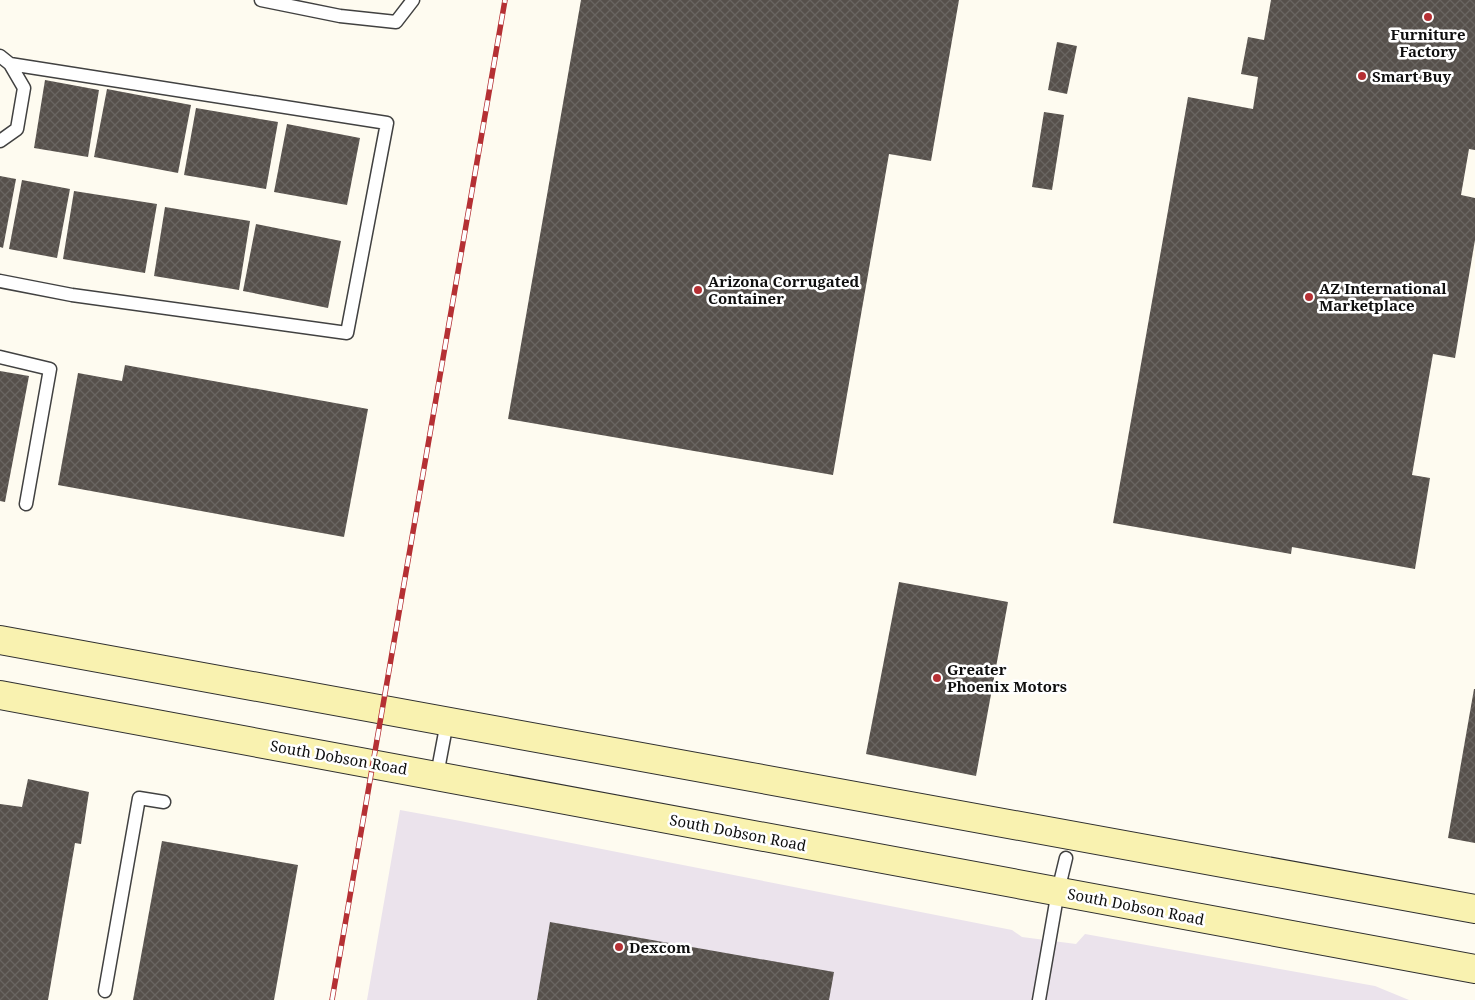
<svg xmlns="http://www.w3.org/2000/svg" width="1475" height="1000" font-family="'Noto Serif',serif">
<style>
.industrial{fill:#ebe3ec}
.building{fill:url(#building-cross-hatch)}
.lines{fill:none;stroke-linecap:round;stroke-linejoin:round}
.service-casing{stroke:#414141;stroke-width:15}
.secondary-casing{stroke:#303030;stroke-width:30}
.service{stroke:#fff;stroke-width:12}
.secondary{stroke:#f9f2b0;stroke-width:28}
.rail-casing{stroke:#b53034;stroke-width:5.5}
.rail{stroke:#fff;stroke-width:4;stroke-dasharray:11;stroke-linecap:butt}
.poi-dot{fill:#b53034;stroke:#fff;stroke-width:2}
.labels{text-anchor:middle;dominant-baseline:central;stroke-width:5;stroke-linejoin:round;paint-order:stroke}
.poi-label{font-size:15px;font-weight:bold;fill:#0e0e0e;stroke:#fff;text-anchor:start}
.street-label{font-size:15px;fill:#0e0e0e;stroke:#fff}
</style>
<defs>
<pattern id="building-cross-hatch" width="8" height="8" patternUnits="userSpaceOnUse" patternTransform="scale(1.25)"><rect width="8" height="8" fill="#56504b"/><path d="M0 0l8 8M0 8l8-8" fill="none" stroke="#696561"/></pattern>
</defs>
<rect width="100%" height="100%" fill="#fefbf0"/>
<path class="industrial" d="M400,810L455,820L1012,930L1022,937L1076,944L1085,934L1375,986L1409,1000H367Z"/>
<path class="building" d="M581,0H959L931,161L889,154L833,475L508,419Z
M1271,0H1475V150L1469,149L1461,195L1475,198V240L1455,358L1433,354L1412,475L1430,478L1415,569L1292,547L1291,554L1113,523L1188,97L1253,109L1258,77L1241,74L1248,37L1264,40Z
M1057,42L1077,46L1067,94L1048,90Z
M45,80L99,90L88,157L34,148Z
M107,89L191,105L178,173L94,157Z
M196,108L278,122L266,189L184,175Z
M1044,112L1064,115L1052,190L1032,187Z
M287,124L360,138L347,205L274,192Z
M0,176L16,179L3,248L0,247Z
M22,180L70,189L57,258L9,249Z
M74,191L157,204L145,273L63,259Z
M165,207L250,221L239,290L154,276Z
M256,224L341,241L328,308L243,291Z
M125,365L368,409L344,537L58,485L78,373L122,381Z
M0,371L29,376L5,502L0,501Z
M899,582L1008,602L976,776L866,754Z
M1474,689H1475V843L1448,838Z
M28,779L89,792L81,844L75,843L48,1000H0V804L22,807Z
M162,841L298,865L274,1000H133Z
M550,922L834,972L829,1000H537Z"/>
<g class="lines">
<defs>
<path id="service" d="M261,0L340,16L396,22L413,0
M0,56L10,64L387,123L347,333L72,295L0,281
M0,141L17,129L24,88L10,64
M0,357L50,369L26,504
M437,775L447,722
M105,991L139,798L164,802
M1039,1000L1058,891L1066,858"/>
<path id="secondary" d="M0,640L1475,909
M0,695L1475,969"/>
</defs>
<use href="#service" class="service-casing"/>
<use href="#secondary" class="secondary-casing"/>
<use href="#service" class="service"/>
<use href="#secondary" class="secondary"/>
<defs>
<path id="rail" d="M332,1000L505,0"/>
</defs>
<use href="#rail" class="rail-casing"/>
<use href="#rail" class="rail"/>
</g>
<g class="poi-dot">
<circle cx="1428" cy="17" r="5"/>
<circle cx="1362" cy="76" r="5"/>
<circle cx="698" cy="290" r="5"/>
<circle cx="1309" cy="297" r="5"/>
<circle cx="937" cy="678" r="5"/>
<circle cx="619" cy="947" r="5"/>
</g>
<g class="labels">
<g class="poi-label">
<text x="1428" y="34" text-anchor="middle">Furniture<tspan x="1428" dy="17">Factory</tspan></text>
<text x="1372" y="76">Smart Buy</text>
<text x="708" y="281">Arizona Corrugated<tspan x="708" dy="17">Container</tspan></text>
<text x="1319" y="288">AZ International<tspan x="1319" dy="17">Marketplace</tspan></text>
<text x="947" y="669">Greater<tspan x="947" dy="17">Phoenix Motors</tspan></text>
<text x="629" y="947">Dexcom</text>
</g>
<g class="street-label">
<text transform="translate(339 757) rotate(10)">South Dobson Road</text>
<text transform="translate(738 832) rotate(11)">South Dobson Road</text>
<text transform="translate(1136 906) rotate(11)">South Dobson Road</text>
</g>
</g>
</svg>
